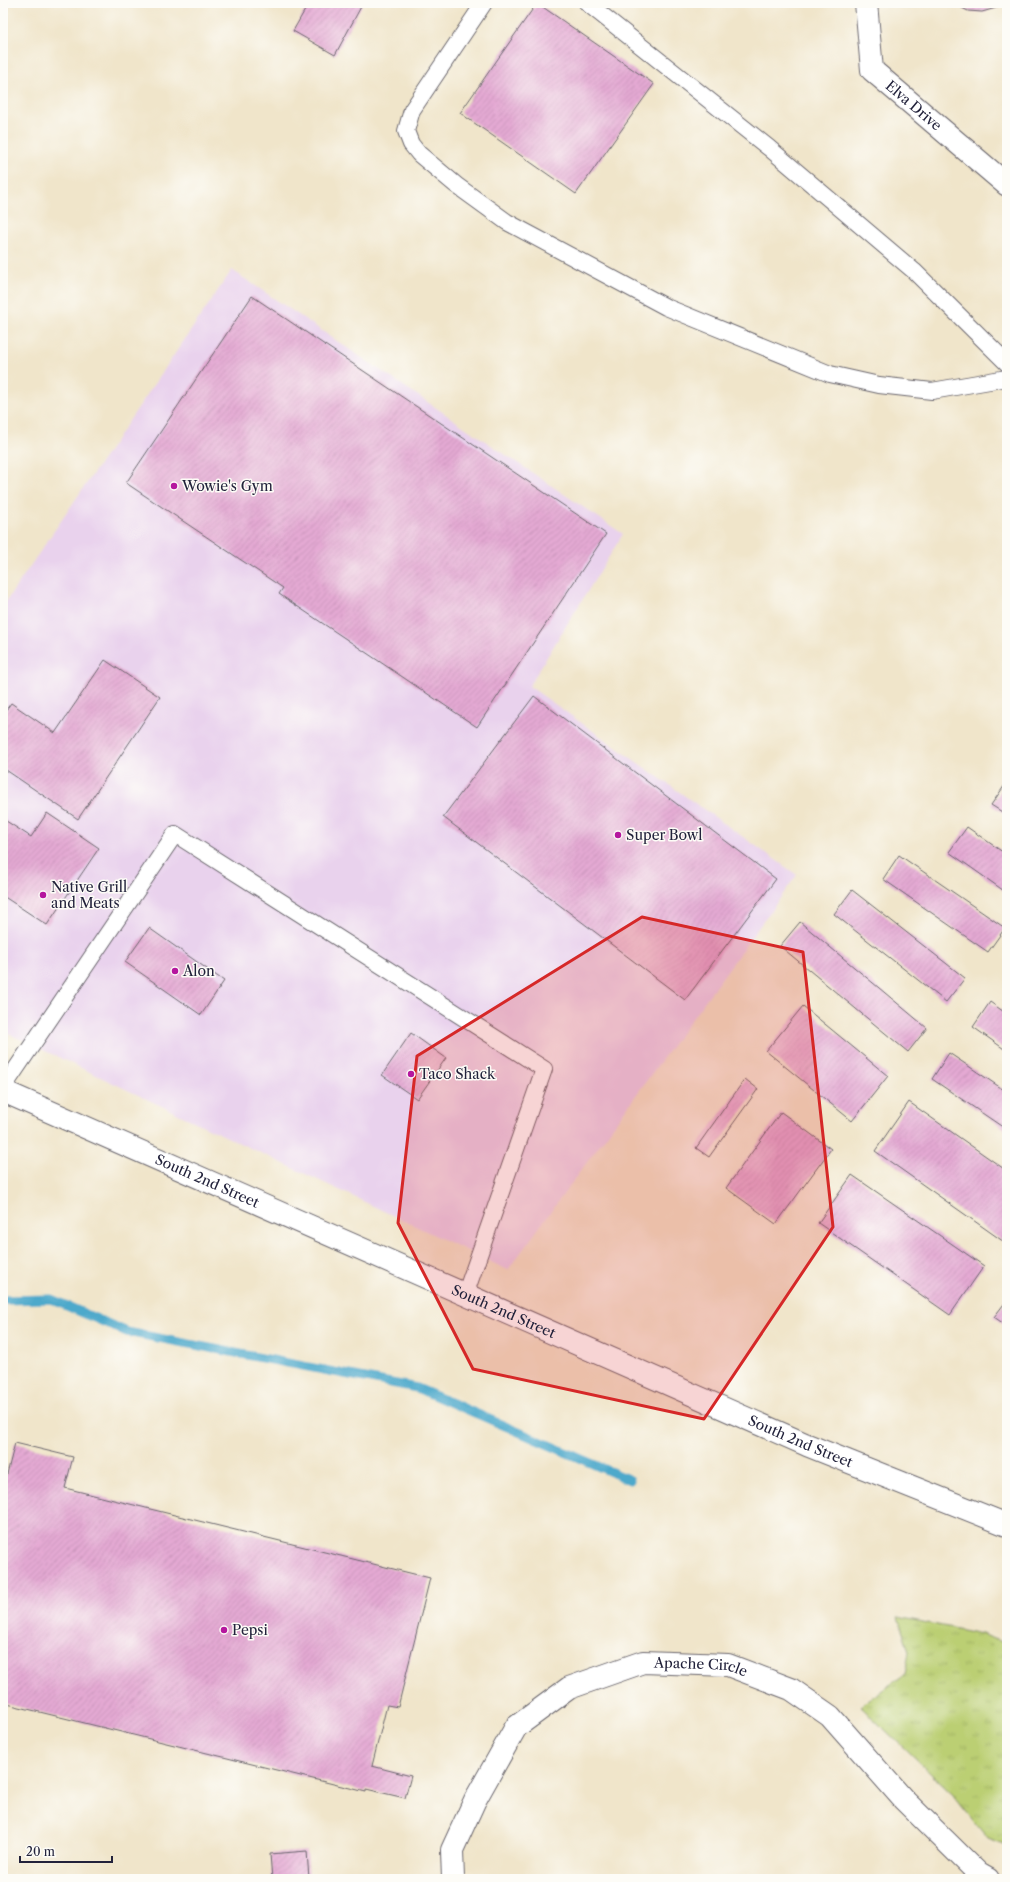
<svg xmlns="http://www.w3.org/2000/svg" width="1010" height="1882" font-family="'Libre Caslon Text',serif">
<style>
.built{fill:#e9d2ed}
.grass{fill:url(#grass-tufts);stroke:#6e7857}
.lines{fill:none;stroke-linecap:round;stroke-linejoin:round}
.stream{stroke:#4da9cb;stroke-width:9}
.building{fill:url(#building-hatch)}
.lane-casing{stroke:#6a666d;stroke-width:18}
.street-casing{stroke:#6a666d;stroke-width:24}
.secondary-casing{stroke:#6a666d;stroke-width:24}
.primary-casing{stroke:#6a666d;stroke-width:24}
.lane{stroke:#fff;stroke-width:16}
.street{stroke:#fff;stroke-width:22}
.secondary{stroke:#fff;stroke-width:22}
.primary{stroke:#fff;stroke-width:22}
.marked{fill:#d62828;fill-opacity:0.2;stroke:#d62828;stroke-width:3;stroke-linejoin:round}
.poi-dot{fill:#b5179e;stroke:#fdfcf7;stroke-width:1.5}
.labels{text-anchor:middle;dominant-baseline:central;stroke-width:3;stroke-linejoin:round;paint-order:stroke}
.street-label{font-size:14px;fill:#22223b;stroke:#fdfcf7}
.poi-label{font-size:14px;fill:#22223b;stroke:#fdfcf7;text-anchor:start}
</style>
<defs>
<pattern id="grass-tufts" width="24" height="20" patternUnits="userSpaceOnUse"><rect width="24" height="20" fill="#bbcf73"/><path d="M3 7l-1-3M5 7V3M7 7l1-3M15 17l-1-3M17 17v-4M19 17l1-3" fill="none" stroke="#a0b164"/></pattern>
<pattern id="building-hatch" width="6" height="6" patternUnits="userSpaceOnUse"><rect width="6" height="6" fill="#e4a9d3"/><path d="M-1 1l2-2M0 6l6-6M5 7l2-2" fill="none" stroke="#c391b6"/></pattern>
</defs>
<rect width="100%" height="100%" fill="#fdfcf7"/>
<filter id="ink" filterUnits="userSpaceOnUse"><feTurbulence type="fractalNoise" baseFrequency=".025" numOctaves="2"/><feDisplacementMap in="SourceGraphic" scale="8" xChannelSelector="R" yChannelSelector="G"/><feConvolveMatrix kernelMatrix="1 2 1 2 8 2 1 2 1" color-interpolation-filters="sRGB"/></filter>
<filter id="wash" filterUnits="userSpaceOnUse"><feTurbulence type="fractalNoise" baseFrequency=".012" numOctaves="4" result="noise"/><feDisplacementMap in="SourceGraphic" scale="16" xChannelSelector="R" yChannelSelector="G"/><feGaussianBlur stdDeviation="0.9" result="paint"/><feColorMatrix in="noise" values="0 0 0 0 0 0 0 0 0 0 0 0 0 0 0 0 0 1.4 0 .05"/><feComposite in="paint" operator="in"/></filter>
<g filter="url(#wash)">
<rect width="100%" height="100%" fill="#f0e5ca"/>
<path class="built" d="M232,270L623,534L529,686L797,875L508,1270L3,1031V606Z"/>
<path class="grass" d="M898,1617L982,1634L1007,1644V1846L988,1839L952,1794L860,1706L905,1674L909,1652Z"/>
<g class="lines">
<path class="stream" d="M3,1300L51,1299L127,1332L417,1388L630,1480"/>
</g>
<g id="blocks">
<path class="building" d="M309,3H363L335,55L293,31Z
M537,3L654,84L576,194L460,113Z
M952,3H1002L996,8L982,12L968,11Z
M252,296L606,534L477,727L279,594L283,588L126,483Z
M105,660L160,697L78,819L3,768V714L11,703L55,733Z
M534,696L776,879L685,1000L443,817Z
M1007,782V815L991,805Z
M47,813L99,848L47,925L3,896V819L31,837Z
M967,827L1007,855V893L949,852Z
M899,855L1005,928L988,952L883,879Z
M852,890L965,978L946,1002L834,914Z
M800,922L927,1028L908,1052L780,946Z
M149,928L224,981L201,1015L125,962Z
M990,1002L1007,1014V1051L973,1027Z
M803,1006L888,1076L852,1121L766,1051Z
M411,1033L446,1058L417,1099L382,1075Z
M949,1053L1007,1092V1130L932,1079Z
M745,1079L758,1089L709,1157L696,1148Z
M909,1102L1007,1171V1244L875,1151Z
M781,1112L831,1149L776,1224L726,1188Z
M852,1175L984,1266L950,1315L818,1223Z
M1007,1300V1326L994,1317Z
M15,1443L73,1457L65,1488L430,1578L398,1707L387,1705L372,1766L411,1776L405,1798L366,1789V1792L3,1703V1473L7,1474Z
M307,1851L309,1879H272L270,1854Z"/>
</g>
</g>
<g filter="url(#ink)">
<use href="#blocks" fill-opacity="0" stroke="#6a666d" stroke-width="1"/>
<g class="lines">
<defs>
<path id="lane" d="M484,3L412,110L406,131L411,144L419,154L456,185L507,222L666,307L830,374L879,385L932,391L1007,378
M587,3L769,148L914,271L1007,363
M3,1088L175,834L544,1069L465,1295"/>
<g id="street">
<path id="s1" d="M866,3L872,70L1007,185"/>
</g>
<g id="secondary">
<path id="s2" d="M453,1879L452,1850L475,1800L516,1727L569,1688L643,1662L728,1665L791,1689L830,1716L904,1800L979,1874L988,1879"/>
</g>
<g id="primary">
<path id="s3" d="M3,1091L807,1445L1007,1525"/>
</g>
</defs>
<use href="#lane" class="lane-casing"/>
<use href="#street" class="street-casing"/>
<use href="#secondary" class="secondary-casing"/>
<use href="#primary" class="primary-casing"/>
<use href="#lane" class="lane"/>
<use href="#street" class="street"/>
<use href="#secondary" class="secondary"/>
<use href="#primary" class="primary"/>
</g>
</g>
<path class="marked" d="M642,917L803,952L833,1227L704,1419L473,1369L398,1223L417,1056Z"/>
<g class="poi-dot">
<circle cx="174" cy="486" r="4"/>
<circle cx="618" cy="835" r="4"/>
<circle cx="43" cy="895" r="4"/>
<circle cx="175" cy="971" r="4"/>
<circle cx="411" cy="1074" r="4"/>
<circle cx="224" cy="1630" r="4"/>
</g>
<g class="labels">
<g class="street-label">
<text stroke="none"><textPath href="#s1" startOffset="122">Elva Drive</textPath></text>
<text stroke="none"><textPath href="#s3" startOffset="223">South 2nd Street</textPath></text>
<text stroke="none"><textPath href="#s3" startOffset="547">South 2nd Street</textPath></text>
<text stroke="none"><textPath href="#s3" startOffset="871">South 2nd Street</textPath></text>
<text stroke="none"><textPath href="#s2" startOffset="370">Apache Circle</textPath></text>
</g>
<g class="poi-label">
<text x="182" y="486">Wowie's Gym</text>
<text x="626" y="835">Super Bowl</text>
<text x="51" y="887">Native Grill<tspan x="51" dy="16">and Meats</tspan></text>
<text x="183" y="971">Alon</text>
<text x="419" y="1074">Taco Shack</text>
<text x="232" y="1630">Pepsi</text>
</g>
</g>
<rect width="1010" height="1882" fill="none" stroke="#fdfcf7" stroke-width="16"/>
<path d="M20 1856v6h92v-6" fill="none" stroke="#22223b" stroke-width="2"/>
<text x="26" y="1856" font-size="12" fill="#22223b" stroke="#fdfcf7" stroke-width="3" paint-order="stroke">20 m</text>
</svg>
